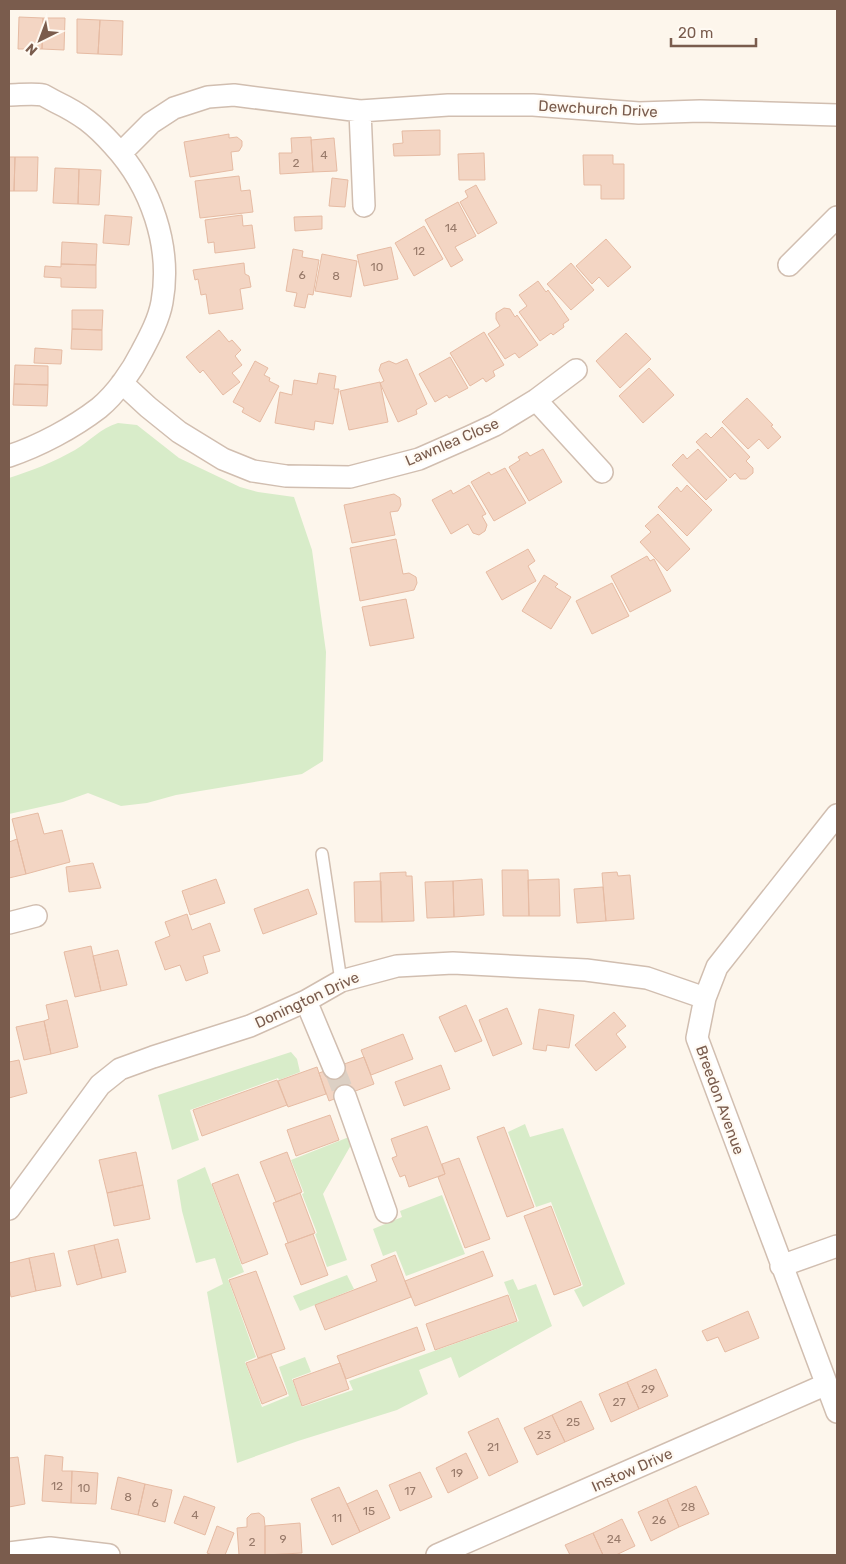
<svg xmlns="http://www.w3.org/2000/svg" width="846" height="1564" font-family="Rubik,sans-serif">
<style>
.green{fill:#d8ecc9}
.building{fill:#f3d5c3;stroke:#e6bba3}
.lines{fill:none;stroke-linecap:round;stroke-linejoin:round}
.minor-tunnel{stroke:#dcd0c4;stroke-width:21;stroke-dasharray:21 11;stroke-linecap:butt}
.service-casing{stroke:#d1beb0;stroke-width:14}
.minor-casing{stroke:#d1beb0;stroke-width:24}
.service{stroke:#fff;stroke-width:11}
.minor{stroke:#fff;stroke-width:21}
.labels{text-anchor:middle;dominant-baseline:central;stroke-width:4.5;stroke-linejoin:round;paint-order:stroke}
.number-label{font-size:12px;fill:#987a6a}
.street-label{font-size:15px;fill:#7a5c4d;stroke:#fffaf3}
</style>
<rect width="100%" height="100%" fill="#fdf6ec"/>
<path class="green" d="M118,423L137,425L179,458L240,487L258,492L294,497L312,550L326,652L323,761L302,774L176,795L147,803L121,806L88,793L63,802L9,814V478C31,471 54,462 75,450C90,441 101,428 118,423Z
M291,1052L297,1059L300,1072L279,1080L278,1078L190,1110L199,1140L172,1150L158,1095Z
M525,1124L530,1137L563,1128L625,1284L583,1307L574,1290L583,1286L551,1202L536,1207L508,1132Z
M349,1137L351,1145L323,1194L347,1260L327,1267L315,1234L317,1233L302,1194L304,1193L291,1160Z
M205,1167L244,1272L228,1279L256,1357L245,1362L262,1407L289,1396L279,1367L305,1357L311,1372L292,1379L302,1407L353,1390L349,1381L519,1321L504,1282L513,1279L518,1290L536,1284L552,1326L459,1378L451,1357L419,1370L428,1394L397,1410L298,1441L237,1463L207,1292L223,1284L215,1258L196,1263L182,1211L177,1180Z
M442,1195L465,1254L406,1276L396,1251L383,1256L373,1229L402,1217L400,1211Z
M347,1275L354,1289L300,1311L293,1296Z"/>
<path class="building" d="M19,17L43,18L42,49H18Z
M43,18H65L64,50L42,49Z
M77,19L100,20L98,54L77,53Z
M100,20L123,21L122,55L98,54Z
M440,130V155L394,156L393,144L403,143L402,131Z
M229,134V138L237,137L242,141V146L239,151L231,152L233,170L190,177L184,142Z
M311,137L313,172L280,174L279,153H292L291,138Z
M334,138L337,171L313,172L311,140Z
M484,153L485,180H459L458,154Z
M583,155H613V164H624V199H601V185H584Z
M9,157H15L14,191H9Z
M15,157H38L37,191H14Z
M55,168L79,169L78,204L53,203Z
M79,169L101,170L99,205L78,204Z
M239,176L241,191L250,190L253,212L200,218L195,181Z
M332,178L348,180L345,207L329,206Z
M476,185L497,223L478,234L460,202L468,197L465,191Z
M458,202L476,236L455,247L463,260L451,267L425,220Z
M105,215L132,217L129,245L103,243Z
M242,215L243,226L252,225L255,248L215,253L214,242L208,243L205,220Z
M322,216V229L295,231L294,217Z
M424,226L443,259L414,276L395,243Z
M606,239L631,267L608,287L599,277L592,284L576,266Z
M62,242L97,244L96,265L61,264Z
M391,247L398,279L364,286L357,255Z
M293,249L303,251L302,257L319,260L313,295L308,294L305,308L294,306L297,293L286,291Z
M322,254L357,261L351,297L315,291Z
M244,263L245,274L249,276L251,287L240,289L243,309L209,314L206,294L201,295L198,279L195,280L193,270Z
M571,263L594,290L571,310L547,284Z
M61,264L96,265V288L61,287V278L44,277L45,266L61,267Z
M538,281L546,292L548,290L569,320L563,324L564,327L553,335L551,333L540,341L519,312L527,306L519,295Z
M504,308L510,309L515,317L517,315L538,345L519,358L515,353L505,359L488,334L500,326L496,319V313Z
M72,310H103L102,330L72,329Z
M72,329L102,330V350L71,349Z
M219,330L229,342L232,340L241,350L235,356L242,365L232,373L240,382L223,395L203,370L200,373L186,357Z
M484,332L504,365L493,371L495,376L486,382L483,378L470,386L450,353Z
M626,333L651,359L620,388L596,361Z
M35,348L62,350L61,364L34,363Z
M450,357L468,388L449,398L447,395L435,402L419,374Z
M407,359L427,404L416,410L417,414L398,422L380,383L384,381L379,370L381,364L389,361L396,364Z
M255,361L268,368L264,375L270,378L269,381L279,386L260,422L242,412L244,408L233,402Z
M15,365L48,366V385L14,384Z
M649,368L674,395L643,423L619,396Z
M319,373L336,376L334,389H339L333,424L315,421L314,430L275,423L280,392L292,395L294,380L317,384Z
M380,382L388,422L349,430L340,391Z
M14,384L48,385L47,406L13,405Z
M747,398L773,425L771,426L781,437L768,449L759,439L748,449L722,422Z
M722,427L750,457L746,461L753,468V473L746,479H740L735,473L730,478L696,442L706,433L711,438Z
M543,449L562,482L529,501L509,467L520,460L518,457L527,452L530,456Z
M698,449L727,480L706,500L672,465L683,454L687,459Z
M505,468L526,503L494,521L471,482L489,472L491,475Z
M469,485L486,514L482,516L487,525L485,531L479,535L473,533L468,524L451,534L432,500L451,490L453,494Z
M687,485L712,510L687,536L658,507L677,487L681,492Z
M394,494L400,498L401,505L398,511L390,512L395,535L352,543L344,505Z
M658,514L690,549L667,571L640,542L651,532L645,526Z
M396,539L403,574L409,573L416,577L417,583L414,590L360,601L350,548Z
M528,549L535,561L528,566L536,581L502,600L486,572Z
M647,556L650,561L654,559L671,591L630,612L611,576Z
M544,575L558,584L555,587L571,597L551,629L522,611Z
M612,583L629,616L592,634L576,601Z
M406,599L414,638L370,646L362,607Z
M38,813L44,834L62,830L70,862L26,874L12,819Z
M17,839L26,874L9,878V842Z
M93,863L101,888L69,892L66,867Z
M502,870H528L529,916H503Z
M406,872V876H412L414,921L382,922L380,873Z
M617,872L618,876L630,875L634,919L606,921L602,873Z
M216,879L225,903L190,915L182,891Z
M482,879L484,915L454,917L453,881Z
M559,879L560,916H529L528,880Z
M381,881L382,922H355L354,882Z
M453,881L454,917L427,918L425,882Z
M603,887L606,921L577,923L574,889Z
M308,889L317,914L263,934L254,909Z
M187,914L192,930L210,923L220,951L203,956L208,973L186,981L180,965L165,970L155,942L170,936L165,922Z
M91,946L101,991L75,997L64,952Z
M118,950L127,985L101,991L93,956Z
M67,1000L78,1047L51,1054L44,1021L49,1019L46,1005Z
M466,1005L482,1041L455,1052L439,1017Z
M507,1008L522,1044L493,1056L479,1020Z
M539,1009L574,1015L569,1048L547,1045L546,1051L533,1049Z
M614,1012L626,1026L616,1034L626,1047L596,1071L575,1045Z
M44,1021L51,1054L24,1060L16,1027Z
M403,1034L413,1059L371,1075L361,1050Z
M364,1057L374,1084L329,1101L319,1073Z
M19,1060L27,1093L9,1098V1062Z
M441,1065L450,1089L404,1106L395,1082Z
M317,1067L326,1094L288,1107L278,1081Z
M277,1080L287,1105L202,1136L193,1110Z
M330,1115L339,1140L296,1156L287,1130Z
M427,1126L445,1174L409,1187L405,1175L400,1177L392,1158L397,1156L391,1139Z
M504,1127L534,1207L507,1217L477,1137Z
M136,1152L143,1185L107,1193L99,1160Z
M287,1152L302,1192L276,1202L260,1162Z
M459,1158L490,1239L465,1248L438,1177L445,1174L442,1164Z
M238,1174L268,1254L242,1264L212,1184Z
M143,1185L150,1219L114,1226L107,1193Z
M300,1193L315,1233L288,1243L273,1203Z
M551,1206L581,1285L554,1295L524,1216Z
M313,1234L328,1275L301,1285L285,1244Z
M118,1239L126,1272L102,1278L94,1245Z
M94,1245L102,1278L77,1285L68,1251Z
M483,1251L493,1276L415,1306L405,1281Z
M54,1253L61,1286L36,1291L29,1258Z
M395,1255L411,1297L325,1330L315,1305L377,1281L371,1265Z
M29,1258L36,1291L11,1297L9,1287V1263Z
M256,1271L285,1349L258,1358L229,1280Z
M508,1295L517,1321L435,1350L426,1324Z
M748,1311L759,1338L725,1352L718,1337L707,1341L702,1331Z
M417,1327L425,1350L346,1379L337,1356Z
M271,1354L287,1394L262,1404L246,1363Z
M340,1363L349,1389L302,1406L293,1380Z
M656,1369L668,1396L639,1409L627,1382Z
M627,1382L639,1409L611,1422L599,1394Z
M581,1401L594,1429L565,1442L552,1415Z
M552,1415L565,1442L537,1455L524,1428Z
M498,1418L518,1462L489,1476L468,1432Z
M466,1453L478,1478L448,1493L436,1468Z
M45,1455L63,1457L62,1471H72L71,1503L42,1501Z
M18,1457L25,1504L9,1507V1458Z
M72,1471L98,1473L96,1504L71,1503Z
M420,1472L432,1497L400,1511L389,1485Z
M118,1477L145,1484L138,1515L111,1509Z
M145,1484L172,1490L165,1522L138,1515Z
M696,1486L709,1514L679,1527L667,1499Z
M339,1487L360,1532L332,1545L311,1499Z
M377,1490L390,1518L360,1532L347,1504Z
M184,1496L215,1507L205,1535L174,1523Z
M667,1499L679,1527L651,1541L638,1512Z
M259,1513L264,1517L265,1526V1555H239L237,1528L247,1527V1518L251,1514Z
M622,1519L635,1546L616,1555H603L593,1533Z
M300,1523L302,1553L265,1555V1526Z
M217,1526L234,1533L225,1555H212L207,1553Z
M593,1533L603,1555H570L565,1545Z"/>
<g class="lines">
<path class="minor-tunnel" d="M334,1068L345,1096"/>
<defs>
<path id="service" d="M322,854L341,981"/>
<path id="minor" d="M9,95C19,95 33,93 43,95C47,97 52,100 56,102C81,114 95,125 113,145C151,186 172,246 162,302C159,319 150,336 142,351C132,371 116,394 99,408C73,428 39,446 9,456
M360,111L364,206
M121,153L151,123L174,108L208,97L234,95L360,111L448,105H533L639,113L700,111L837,115
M789,265L837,217
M122,383L148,407L179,432L223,459L253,471L286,476L350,477L419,459L469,437L495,425L536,400L576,370
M536,400L602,472
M837,815L717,967L705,998L697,1038L837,1412
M9,923L36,916
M306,1001L334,1068
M345,1096L386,1212
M9,1209L100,1085L120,1069L153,1057L250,1026L306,1001L341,981L397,966L453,963L586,970L647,978L705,998
M781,1266L837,1246
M9,1553L50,1548L109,1555
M437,1555L827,1384"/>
</defs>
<use href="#service" class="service-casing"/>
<use href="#minor" class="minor-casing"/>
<use href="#service" class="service"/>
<use href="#minor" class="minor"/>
</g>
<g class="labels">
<g class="number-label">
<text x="324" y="155">4</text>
<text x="296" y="163">2</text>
<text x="451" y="228">14</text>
<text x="419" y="251">12</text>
<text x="377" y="267">10</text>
<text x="302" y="275">6</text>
<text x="336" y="276">8</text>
<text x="648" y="1389">29</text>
<text x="619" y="1402">27</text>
<text x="573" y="1422">25</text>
<text x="544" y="1435">23</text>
<text x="493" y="1447">21</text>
<text x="457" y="1473">19</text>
<text x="57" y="1486">12</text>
<text x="84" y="1488">10</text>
<text x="410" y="1491">17</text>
<text x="128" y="1497">8</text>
<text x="155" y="1503">6</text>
<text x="688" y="1507">28</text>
<text x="369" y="1511">15</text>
<text x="195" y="1515">4</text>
<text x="337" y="1518">11</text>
<text x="659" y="1520">26</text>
<text x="283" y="1539">9</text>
<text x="614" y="1539">24</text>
<text x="252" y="1542">2</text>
</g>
<g class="street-label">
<text transform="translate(598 109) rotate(3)">Dewchurch Drive</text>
<text transform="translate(452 442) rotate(-23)">Lawnlea Close</text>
<text transform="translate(307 1000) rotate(-25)">Donington Drive</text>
<text transform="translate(720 1100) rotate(70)">Breedon Avenue</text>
<text transform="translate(632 1470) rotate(-24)">Instow Drive</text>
</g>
</g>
<rect width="846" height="1564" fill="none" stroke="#7a5c4d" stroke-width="20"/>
<g transform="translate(40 40) rotate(222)" stroke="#fffaf3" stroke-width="4" paint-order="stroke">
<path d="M0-4L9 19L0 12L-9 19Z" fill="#7a5c4d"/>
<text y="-8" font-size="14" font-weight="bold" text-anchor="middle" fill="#7a5c4d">N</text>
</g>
<path d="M671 38v8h85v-8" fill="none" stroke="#7a5c4d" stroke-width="2.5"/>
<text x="678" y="38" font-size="15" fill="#7a5c4d" stroke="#fffaf3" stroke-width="4" paint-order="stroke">20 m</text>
</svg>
